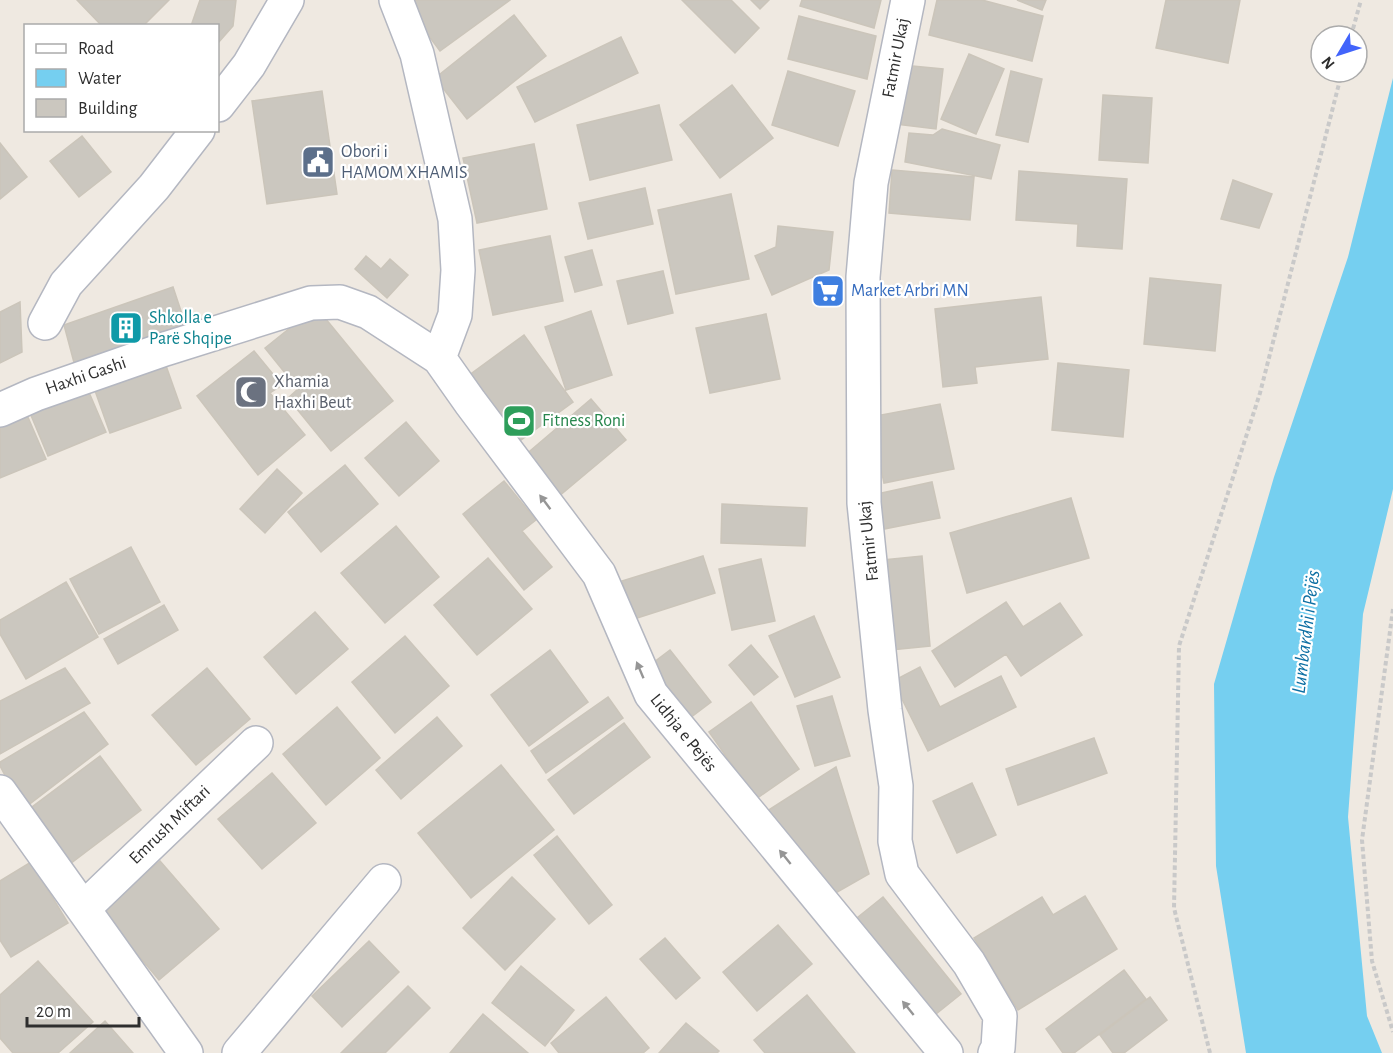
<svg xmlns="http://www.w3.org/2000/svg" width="1393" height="1053" font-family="'Alegreya Sans',sans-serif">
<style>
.water{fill:#75cff0}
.building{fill:#cbc7bf;stroke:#cbc5ba;stroke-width:1.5}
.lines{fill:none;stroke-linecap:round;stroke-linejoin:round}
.minor-casing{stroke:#b4b7c1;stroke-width:36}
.path{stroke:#c9c9c9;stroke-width:4;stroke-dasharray:4.5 3;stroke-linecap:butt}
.minor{stroke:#fff;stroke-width:33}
.oneway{fill:#969696}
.labels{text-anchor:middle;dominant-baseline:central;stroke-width:4.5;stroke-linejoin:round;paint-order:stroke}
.street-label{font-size:18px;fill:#2e2e2e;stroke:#fff}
.service-label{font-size:18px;fill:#4e5e75;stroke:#fff;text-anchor:start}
.shop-label{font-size:18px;fill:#366cbe;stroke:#fff;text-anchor:start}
.culture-label{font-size:18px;fill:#0d838f;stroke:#fff;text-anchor:start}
.worship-label{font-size:18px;fill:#5b616d;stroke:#fff;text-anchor:start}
.leisure-label{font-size:18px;fill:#27864d;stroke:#fff;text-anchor:start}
.water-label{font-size:20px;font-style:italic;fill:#0d6fa3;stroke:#fff}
</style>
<rect width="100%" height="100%" fill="#efe9e1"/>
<path class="water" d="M1393,78V489L1363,614L1348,817L1367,1016L1382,1053H1246L1216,866L1214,684L1274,477L1348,257Z"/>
<path class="building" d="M77,0H169L143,26H102Z
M200,0H236L233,26L218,43V26H191Z
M402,0H510L440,51Z
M682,0H731L759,28L735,53Z
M751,0H769L760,9Z
M802,0H881L874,28L800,6Z
M937,0H982L1043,16L1032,61L929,35Z
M1017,0H1046L1042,10Z
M1166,0H1240L1228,63L1156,48Z
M514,15L546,56L467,119L435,78Z
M799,16L876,36L867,79L788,59Z
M621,37L638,73L535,122L517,87Z
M969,54L1004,69L976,134L941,119Z
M902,65L943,69L936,129L896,124Z
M788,71L855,91L838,146L772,125Z
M1011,71L1042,79L1028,142L996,135Z
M732,85L773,138L720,178L680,125Z
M322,91L337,194L267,204L252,101Z
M1103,95L1152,98L1148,163L1099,160Z
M659,105L672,160L590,180L577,125Z
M942,129L1000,145L991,179L905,162L909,133L933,135Z
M82,136L111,172L79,197L50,161Z
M0,143L27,177L0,199Z
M534,144L547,209L477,223L463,158Z
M892,170L974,177L970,220L889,213Z
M1019,171L1127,179L1122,249L1077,246L1078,224L1016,220Z
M1233,180L1272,194L1259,228L1221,219Z
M645,188L653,224L588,239L579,203Z
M731,194L749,279L676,294L658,210Z
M778,226L833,232L829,270L772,295L755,256L776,247Z
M550,236L563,301L493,315L479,250Z
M592,250L602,285L575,292L565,257Z
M366,256L381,269L390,259L408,275L387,298L355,269Z
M663,271L673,313L628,324L617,281Z
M1150,278L1221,285L1215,351L1144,344Z
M173,287L188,332L76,370L64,325Z
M1041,297L1048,359L975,367L977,383L943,387L935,309Z
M20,302L22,352L0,363V312Z
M316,307L393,401L331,451L288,398L298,389L265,348Z
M591,311L612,375L566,390L545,327Z
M766,314L780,379L710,393L696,328Z
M524,335L573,402L517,443L468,376Z
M254,351L282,385L270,393L305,435L258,475L197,396Z
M164,360L181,408L110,433L93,385Z
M1058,363L1129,370L1123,437L1052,430Z
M88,390L106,432L48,456L30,413Z
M591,399L626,440L558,497L524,456Z
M940,404L954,469L884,483L870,417Z
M27,415L46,459L0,478V426Z
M406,422L439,461L399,496L365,458Z
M345,465L378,504L321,552L288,512Z
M277,469L302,493L265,533L240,509Z
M504,481L536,520L522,531L552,567L524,590L463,514Z
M932,482L940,518L879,530L872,495Z
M1071,498L1089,558L967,593L950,533Z
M722,504L807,508L805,546L721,543Z
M396,526L439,577L385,623L341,573Z
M131,547L160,602L99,634L70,579Z
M703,556L715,593L634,619L622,581Z
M922,556L930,646L891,650L883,560Z
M488,558L532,609L477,655L434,605Z
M761,559L775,621L732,630L719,569Z
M66,582L98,637L26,679L0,634V620Z
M1006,602L1023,627L1060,603L1082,635L1021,676L1006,654L955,687L932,651Z
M164,605L178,630L118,664L104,639Z
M315,612L348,649L296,694L264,657Z
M814,616L840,677L795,697L769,636Z
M405,636L449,686L395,733L352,682Z
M751,645L778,677L754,695L729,665Z
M550,650L588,702L529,746L491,695Z
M670,650L711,702L690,718L649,666Z
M920,667L940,707L1001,676L1016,707L928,751L893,681Z
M65,668L90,703L0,754V701Z
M207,668L250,719L196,765L152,715Z
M832,696L850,756L815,766L797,706Z
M608,697L623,718L546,773L531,751Z
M751,702L799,769L756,799L709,732Z
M337,707L380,758L326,805L283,754Z
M84,712L108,744L23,809L0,766V762Z
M437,717L462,746L401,799L376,770Z
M624,723L650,757L574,814L548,780Z
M1094,738L1107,773L1018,805L1006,769Z
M100,756L141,810L66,867L24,813Z
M501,765L554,830L471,898L418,833Z
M836,767L869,874L832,895L764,813Z
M272,773L316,823L262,869L218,819Z
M972,783L996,835L957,853L933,801Z
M557,836L612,905L589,924L534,855Z
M160,861L219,929L159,980L101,911Z
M31,862L68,923L11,957L0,940V881Z
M512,877L555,919L505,970L463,928Z
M1085,896L1117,949L1018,1010L974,938L1042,897L1053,915Z
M883,897L961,994L931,1018L853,921Z
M778,925L812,964L757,1011L723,972Z
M665,938L700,978L676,999L640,959Z
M369,941L399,972L342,1027L312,996Z
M38,961L93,1022L58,1053H13L0,1038V995Z
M521,966L574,1010L545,1046L492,1003Z
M1124,970L1146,999L1074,1053H1063L1046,1029Z
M408,986L430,1008L385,1053H341Z
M807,995L855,1053H765L754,1040Z
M606,997L649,1048L643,1053H559L551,1043Z
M1150,997L1167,1020L1124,1053H1113L1100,1035Z
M483,1014L528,1053H450Z
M105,1021L133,1053H70Z
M686,1023L719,1051L717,1053H659Z"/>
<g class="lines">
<defs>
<path id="minor" d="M396,0L417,54L455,219L458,270L455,315L439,358
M908,0L871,183L863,277L864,503L885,710L896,786L895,841L902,874L969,963L1000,1016L998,1048L995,1053
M218,105L249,65L287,0
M45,323L66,284L154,187L198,130
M0,410L36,394L165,349L311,303L340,302L368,312L439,358L470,402L599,574L651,694L946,1053
M0,792L186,1053
M84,908L256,743
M239,1053L384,881"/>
</defs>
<use href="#minor" class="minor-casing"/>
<path class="path" d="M1351,36L1361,0
M1393,609L1362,840L1372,961L1393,1032
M1210,1053L1174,908L1179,646L1260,393L1342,72"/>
<use href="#minor" class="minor"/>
</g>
<defs><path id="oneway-solid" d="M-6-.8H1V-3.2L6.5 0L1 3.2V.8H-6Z" transform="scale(1.5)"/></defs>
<g class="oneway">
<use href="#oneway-solid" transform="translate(545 502) rotate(-127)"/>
<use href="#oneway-solid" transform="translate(640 670) rotate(-113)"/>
<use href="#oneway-solid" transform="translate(785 857) rotate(-129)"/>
<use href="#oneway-solid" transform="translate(908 1008) rotate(-129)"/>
</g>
<defs>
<symbol id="civic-square" viewBox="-11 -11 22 22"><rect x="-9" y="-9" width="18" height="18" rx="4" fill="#5c6f8a" stroke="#fff"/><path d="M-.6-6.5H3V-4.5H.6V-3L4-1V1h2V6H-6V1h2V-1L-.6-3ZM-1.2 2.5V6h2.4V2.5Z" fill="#fff"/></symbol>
<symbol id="supermarket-square" viewBox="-11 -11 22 22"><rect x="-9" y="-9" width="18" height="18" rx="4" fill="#3f7fe0" stroke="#fff"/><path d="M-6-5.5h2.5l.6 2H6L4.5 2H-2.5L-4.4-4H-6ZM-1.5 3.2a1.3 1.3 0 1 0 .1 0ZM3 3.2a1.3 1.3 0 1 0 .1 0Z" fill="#fff"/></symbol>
<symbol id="building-square" viewBox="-11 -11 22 22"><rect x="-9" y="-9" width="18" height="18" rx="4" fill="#0f9aa8" stroke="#fff"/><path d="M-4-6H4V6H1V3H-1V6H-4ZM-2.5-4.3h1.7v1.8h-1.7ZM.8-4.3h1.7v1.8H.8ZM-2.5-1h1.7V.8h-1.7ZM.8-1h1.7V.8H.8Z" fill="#fff"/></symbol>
<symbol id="mosque-square" viewBox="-11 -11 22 22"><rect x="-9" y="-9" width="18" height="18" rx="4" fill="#6b7280" stroke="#fff"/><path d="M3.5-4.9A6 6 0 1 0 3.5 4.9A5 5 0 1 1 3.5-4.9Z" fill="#fff"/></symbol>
<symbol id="stadium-square" viewBox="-11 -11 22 22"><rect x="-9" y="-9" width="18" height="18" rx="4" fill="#2e9e5b" stroke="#fff"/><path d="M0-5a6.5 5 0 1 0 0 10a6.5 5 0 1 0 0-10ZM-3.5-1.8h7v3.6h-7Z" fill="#fff"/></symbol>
</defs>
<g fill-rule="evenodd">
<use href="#civic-square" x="299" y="143" width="38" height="38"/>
<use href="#supermarket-square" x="809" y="272" width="38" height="38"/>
<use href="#building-square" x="107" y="309" width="38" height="38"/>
<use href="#mosque-square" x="232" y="373" width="38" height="38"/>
<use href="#stadium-square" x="500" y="402" width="38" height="38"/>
</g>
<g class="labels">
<g class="street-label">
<text transform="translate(896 58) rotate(-79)">Fatmir Ukaj</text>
<text transform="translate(86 376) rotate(-19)">Haxhi Gashi</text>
<text transform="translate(869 541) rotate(-96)">Fatmir Ukaj</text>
<text transform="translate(683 733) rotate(51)">Lidhja e Pejës</text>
<text transform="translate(170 825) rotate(-44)">Emrush Miftari</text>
</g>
<g class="service-label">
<text x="341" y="152">Obori i<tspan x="341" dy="21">HAMOM XHAMIS</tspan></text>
</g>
<g class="shop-label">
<text x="851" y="291">Market Arbri MN</text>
</g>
<g class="culture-label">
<text x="149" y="318">Shkolla e<tspan x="149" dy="21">Parë Shqipe</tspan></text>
</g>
<g class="worship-label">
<text x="274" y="382">Xhamia<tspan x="274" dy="21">Haxhi Beut</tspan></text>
</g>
<g class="leisure-label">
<text x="542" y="421">Fitness Roni</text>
</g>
<g class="water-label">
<text transform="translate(1306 632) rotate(-83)">Lumbardhi i Pejës</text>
</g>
</g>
<rect x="24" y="24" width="195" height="108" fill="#ffffff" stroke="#ababab" stroke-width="1.5"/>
<rect x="36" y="44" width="30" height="9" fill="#ffffff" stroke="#ababab" stroke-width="1.5"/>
<text x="78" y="54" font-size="18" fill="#2e2e2e">Road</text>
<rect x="36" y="69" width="30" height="18" fill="#75cff0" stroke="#ababab" stroke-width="1.5"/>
<text x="78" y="84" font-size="18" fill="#2e2e2e">Water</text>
<rect x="36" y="99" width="30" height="18" fill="#cbc7bf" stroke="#ababab" stroke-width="1.5"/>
<text x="78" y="114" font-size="18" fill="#2e2e2e">Building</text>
<g transform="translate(1339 54) rotate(231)"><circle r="28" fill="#ffffff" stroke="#ababab" stroke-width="1.5"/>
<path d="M0-4.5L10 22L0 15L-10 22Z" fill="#4264fb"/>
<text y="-9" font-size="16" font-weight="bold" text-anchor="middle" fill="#2e2e2e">N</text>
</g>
<path d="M27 1017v9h112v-9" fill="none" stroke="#2e2e2e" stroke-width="3"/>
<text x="36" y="1017" font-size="18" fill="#2e2e2e" stroke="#ffffff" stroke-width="4.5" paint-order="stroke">20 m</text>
</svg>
